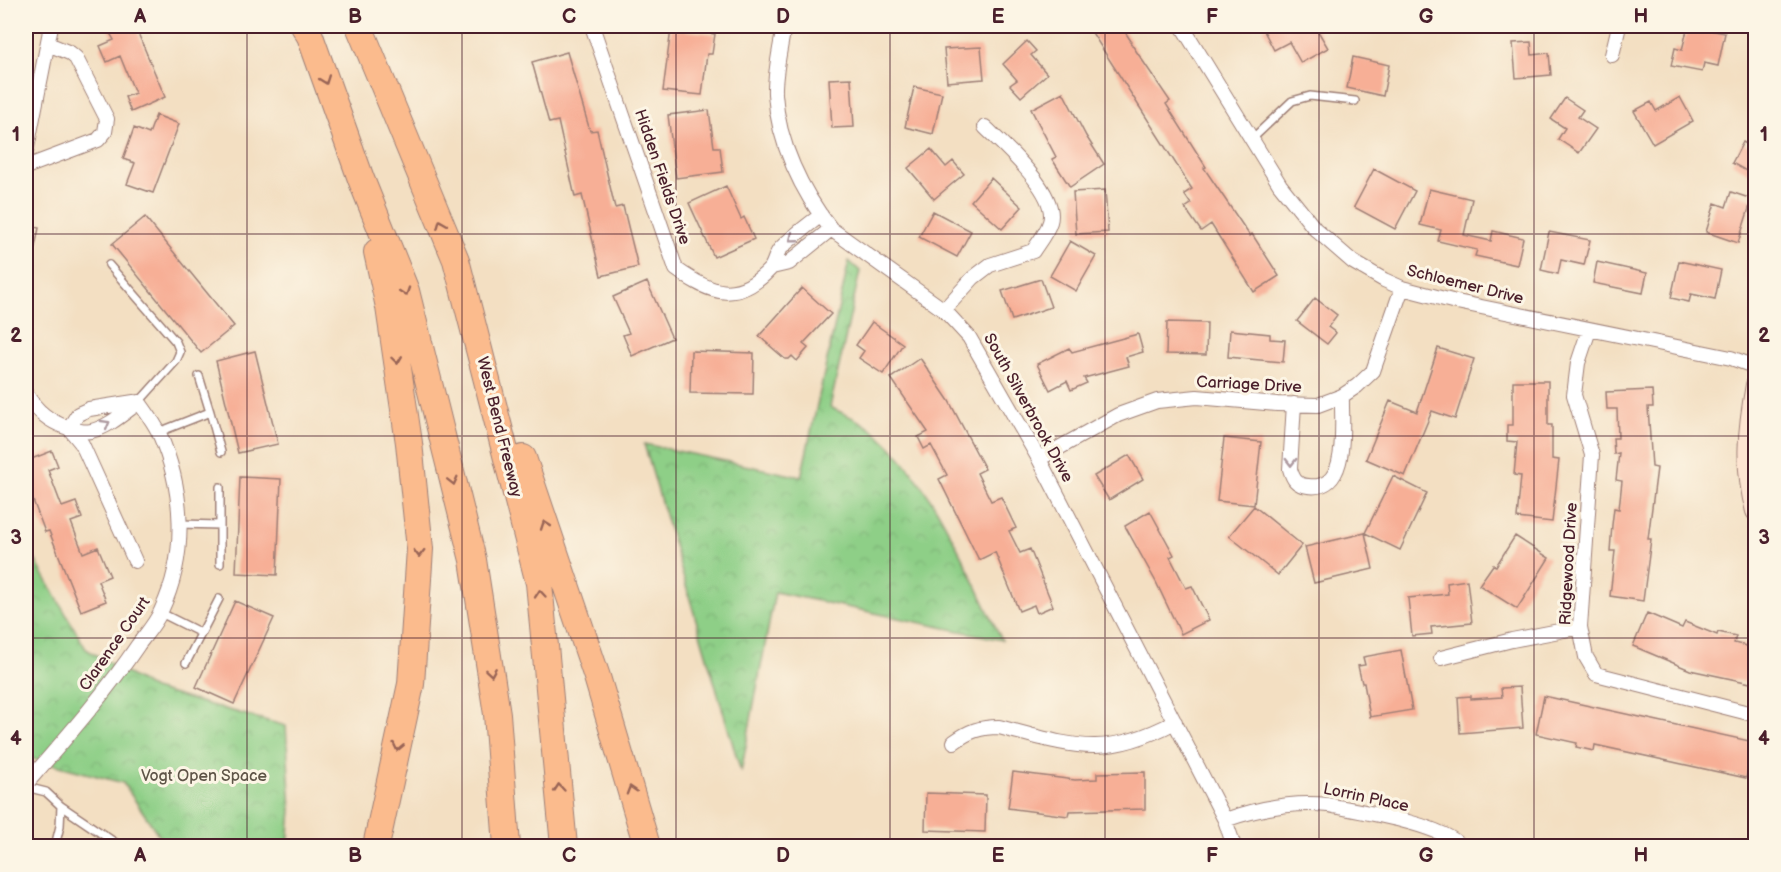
<svg xmlns="http://www.w3.org/2000/svg" width="1781" height="872" font-family="'Balsamiq Sans',sans-serif">
<style>
.park{fill:url(#park-crowns);stroke:#6c7759;stroke-width:1.5}
.building{fill:#f7af96}
.lines{fill:none;stroke-linecap:round;stroke-linejoin:round}
.lane-casing{stroke:#9e7f76;stroke-width:10}
.street-casing{stroke:#9e7f76;stroke-width:16}
.secondary-casing{stroke:#9e7f76;stroke-width:22}
.highway-casing{stroke:#9e7f76;stroke-width:28}
.lane{stroke:#fff;stroke-width:7}
.street{stroke:#fff;stroke-width:14}
.secondary{stroke:#fde4d1;stroke-width:20}
.highway{stroke:#fbbb8d;stroke-width:26}
.oneway{stroke:#9a6557}
.oneway2{stroke:#ae9aa0}
.grid{fill:none;stroke:#4a1f2b;stroke-width:1.5;stroke-opacity:0.55}
.labels{text-anchor:middle;dominant-baseline:central;stroke-width:6;stroke-linejoin:round;paint-order:stroke}
.street-label{font-size:16px;fill:#4a1f2b;stroke:#fcf5e5}
.park-label{font-size:16px;fill:#5e5447;stroke:#fcf5e5}
.neatline{fill:none;stroke:#4a1f2b;stroke-width:2}
.grid-label{font-size:20px;text-anchor:middle;font-weight:bold;fill:#4a1f2b}
</style>
<defs>
<pattern id="park-crowns" width="20" height="18" patternUnits="userSpaceOnUse" patternTransform="scale(1.5)"><rect width="20" height="18" fill="#8ecf87"/><path d="M2 6a3 3 0 1 1 6 0M12 15a3 3 0 1 1 6 0" fill="none" stroke="#7cb175"/></pattern>
</defs>
<rect width="100%" height="100%" fill="#fcf5e5"/>
<filter id="ink" filterUnits="userSpaceOnUse"><feTurbulence type="fractalNoise" baseFrequency=".0167" numOctaves="2"/><feDisplacementMap in="SourceGraphic" scale="12" xChannelSelector="R" yChannelSelector="G"/><feConvolveMatrix kernelMatrix="1 2 1 2 8 2 1 2 1" color-interpolation-filters="sRGB"/></filter>
<filter id="wash" filterUnits="userSpaceOnUse"><feTurbulence type="fractalNoise" baseFrequency=".008" numOctaves="4" result="noise"/><feDisplacementMap in="SourceGraphic" scale="24" xChannelSelector="R" yChannelSelector="G"/><feGaussianBlur stdDeviation="1.35" result="paint"/><feColorMatrix in="noise" values="0 0 0 0 0 0 0 0 0 0 0 0 0 0 0 0 0 1.4 0 .05"/><feComposite in="paint" operator="in"/></filter>
<g filter="url(#wash)">
<rect width="100%" height="100%" fill="#f3dfc2"/>
<path class="park" d="M849,261L860,271L830,407C843,414 859,419 870,428C931,475 968,572 1002,640L775,592L741,772L644,444L801,477Z
M26,544L86,649L153,689L286,726L291,810L288,846H164L165,844L123,783L26,757Z"/>
<g id="blocks">
<path class="building" d="M106,26H135L165,97L131,112L125,97L135,93L120,56L107,62L100,46L114,40Z
M1099,26H1121L1131,41L1130,42L1170,101L1166,104L1206,167L1204,168L1250,236L1252,234L1279,276L1254,292L1211,224L1201,231L1185,208L1191,204L1184,194L1192,189L1091,31Z
M1269,26H1315L1328,48L1301,63L1289,42L1274,50L1263,29Z
M1688,26L1725,33L1718,66L1704,63L1702,72L1671,66L1675,48L1682,50Z
M671,29L715,34L712,54H707L702,95L663,91Z
M1027,41L1036,51L1031,55L1047,74L1021,97L1010,85L1017,80L1003,64Z
M1531,42L1532,55L1549,53L1551,75L1516,78L1513,43Z
M981,47L984,79L947,82L944,49Z
M567,52L590,131L597,130L615,208L623,206L638,267L601,276L582,195L575,197L558,121L549,123L532,62Z
M1353,57L1389,65L1383,96L1347,88Z
M851,78L854,127L832,128L829,79Z
M914,87L942,93L933,134L905,127Z
M1063,92L1086,136L1104,164L1070,187L1052,159L1056,157L1031,109Z
M1680,97L1693,121L1653,144L1634,111L1651,102L1656,111Z
M1565,98L1583,110L1578,117L1596,129L1579,153L1558,139L1565,128L1551,119Z
M709,110L714,147H720L723,172L676,178L668,115Z
M156,115L179,124L153,193L127,184L135,163L123,159L134,128L149,134Z
M1743,142L1755,149V176L1732,163Z
M931,149L946,167L953,161L964,174L934,199L908,168Z
M1374,169L1415,191L1395,229L1354,207Z
M991,178L1022,207L1002,229L971,201Z
M726,186L741,219L744,217L754,239L714,257L689,203Z
M1429,189L1472,199L1464,235L1491,241L1493,231L1523,238L1517,265L1475,256L1477,250L1438,241L1441,230L1420,225Z
M1105,190L1108,232L1076,234L1073,192Z
M1731,192L1752,199L1738,243L1706,232L1715,203L1726,207Z
M933,211L971,231L957,257L919,237Z
M145,217L234,326L201,353L112,244Z
M26,225L39,228L31,266L26,265Z
M1549,232L1590,240L1584,265L1561,260L1558,274L1541,270Z
M1070,241L1096,256L1076,291L1050,276Z
M1679,261L1721,270L1715,299L1691,294L1689,302L1671,298Z
M1597,262L1647,273L1643,293L1593,283Z
M1041,279L1051,307L1012,320L1002,291Z
M647,282L672,338L632,356L623,335L629,333L613,297Z
M802,288L831,314L803,344L808,348L797,361L792,356L789,359H785L759,336Z
M1315,298L1337,315L1328,327L1336,333L1327,344L1297,321Z
M872,322L903,344L883,374L859,358L864,351L856,345Z
M1167,322L1207,323L1206,355L1166,354Z
M1230,330L1270,334V339L1285,340L1283,362L1228,357Z
M1138,334L1143,352L1126,357L1129,366L1084,378L1087,383L1071,390L1067,381L1050,390L1037,364L1069,348L1072,352Z
M1438,348L1474,359L1455,419L1432,411L1405,476L1366,459L1390,401L1417,412Z
M255,351L278,444L238,453L216,361Z
M691,351L754,353L753,394L690,393Z
M920,358L949,401L985,469L977,473L991,501L1001,497L1016,528L1009,531L1020,553L1030,549L1053,606L1037,613L1034,605L1019,611L995,552L979,560L939,479L947,475L931,445L924,449L918,437L928,432L891,378Z
M1513,381H1548V425H1552V459L1559,460L1552,522L1517,518L1521,476L1514,475L1517,442L1507,441V425H1513Z
M1652,390L1653,407H1648L1652,467L1657,468L1648,539H1651L1643,601L1610,596L1615,551H1610L1612,525L1614,508L1619,509L1622,481L1616,480L1619,453L1614,454L1613,438H1618L1617,409H1607L1606,392Z
M1224,438L1261,442L1254,505L1217,501Z
M52,451L58,466L48,470L62,507L76,502L82,518L71,522L83,553L98,547L110,576L98,581L106,601L81,611L49,531L45,532L26,482V461Z
M1129,455L1143,479L1109,500L1094,476Z
M1393,476L1427,493L1400,550L1365,533Z
M240,477L281,479L277,575L236,573Z
M1254,506L1302,545L1278,575L1229,536Z
M1150,511L1174,555L1170,557L1186,588L1192,586L1209,620L1181,634L1156,582L1125,526Z
M1365,533L1373,569L1314,583L1305,547Z
M1515,536L1549,558L1517,609L1479,585L1493,565L1496,566Z
M1467,580L1472,623L1431,627L1432,634L1412,636L1408,598L1448,594L1447,583Z
M235,601L274,618L234,704L196,687Z
M1647,613L1682,628L1685,622L1717,635L1718,632L1736,636L1734,643L1755,648V684L1690,670L1633,646Z
M1401,650L1412,710L1370,717L1364,683H1362L1358,666L1365,665L1363,657Z
M1520,687L1523,728L1460,733L1458,697L1471,696V699L1502,697L1501,688Z
M1544,696L1754,742L1746,778L1595,745L1594,751L1576,747L1577,743L1536,734Z
M1013,772L1075,780L1097,779V773L1145,772V809L1069,811L1068,816L1008,808Z
M926,793L986,795L985,832L925,830Z"/>
</g>
</g>
<g filter="url(#ink)">
<use href="#blocks" fill-opacity="0" stroke="#9e7f76" stroke-width="1.5"/>
<g class="lines">
<defs>
<path id="lane" d="M1253,138L1292,101L1310,96L1355,101
M109,265L176,342L180,352L176,361L139,402
M199,376L210,412
M159,432L210,412L221,452
M220,487V525
M180,524L220,525V564
M161,613L201,633
M186,663L219,599
M26,787L46,792L61,806L120,846
M55,846L60,826L61,806"/>
<path id="street" d="M592,26L676,269C711,294 737,304 770,269C775,263 775,254 781,248C793,236 807,226 821,215
M784,26C781,45 774,75 775,94C778,143 802,192 831,229L944,310L969,337L1039,459L1225,820L1234,846
M1182,26L1280,185L1315,229L1353,262L1384,280L1402,288L1452,301L1731,358L1756,367
M1612,55L1619,26
M26,153L51,26
M26,167L98,140L105,132L107,119L76,58L70,53L48,44
M772,267L789,263L831,229
M944,310L973,278L990,265L1033,251C1039,242 1047,232 1050,222C1059,193 1004,146 985,127
M1589,330L1578,363L1574,395L1592,455L1580,627L1586,657L1596,674L1756,715
M26,394C37,411 48,421 68,428C76,430 83,433 91,431C109,427 125,412 139,402
M1294,404L1290,469C1293,479 1296,485 1308,486C1351,492 1341,423 1342,396
M69,428L82,444L135,561
M69,428L78,414L89,409L134,402
M1039,459L1118,415L1157,401L1197,397L1277,404L1318,405L1342,396L1357,386L1373,371L1402,288
M1441,658L1512,640L1580,627
M954,742C969,731 980,727 999,727C1073,746 1103,760 1175,722
M26,784C65,739 105,694 138,645C146,634 156,623 161,611C188,554 184,489 159,433C154,422 146,412 139,402
M1225,820C1259,808 1292,801 1328,805C1362,812 1438,823 1461,846"/>
<path id="secondary" d="M1756,385C1748,428 1744,468 1756,511"/>
<path id="highway" d="M304,26L310,36L361,179L406,291L473,560L497,714L507,846
M359,26L456,260L539,583L564,846
M523,458L597,677L647,846
M376,846L411,684L420,549L409,443L389,307L377,252"/>
</defs>
<use href="#lane" class="lane-casing"/>
<use href="#street" class="street-casing"/>
<use href="#secondary" class="secondary-casing"/>
<use href="#highway" class="highway-casing"/>
<use href="#lane" class="lane"/>
<use href="#street" class="street"/>
<use href="#secondary" class="secondary"/>
<use href="#highway" class="highway"/>
</g>
<defs><path id="oneway-chevron" d="M-2-3.5L2.5 0L-2 3.5" fill="none" stroke-width="1.6" stroke-linecap="round" stroke-linejoin="round" transform="scale(1.5)"/></defs>
<g class="oneway">
<use href="#oneway-chevron" transform="translate(325 80) rotate(70)"/>
<use href="#oneway-chevron" transform="translate(441 224) rotate(-112)"/>
<use href="#oneway-chevron" transform="translate(405 292) rotate(72)"/>
<use href="#oneway-chevron" transform="translate(397 360) rotate(82)"/>
<use href="#oneway-chevron" transform="translate(453 481) rotate(76)"/>
<use href="#oneway-chevron" transform="translate(545 525) rotate(-109)"/>
<use href="#oneway-chevron" transform="translate(419 553) rotate(91)"/>
<use href="#oneway-chevron" transform="translate(540 594) rotate(-95)"/>
<use href="#oneway-chevron" transform="translate(491 672) rotate(81)"/>
<use href="#oneway-chevron" transform="translate(398 747) rotate(102)"/>
<use href="#oneway-chevron" transform="translate(559 788) rotate(-95)"/>
<use href="#oneway-chevron" transform="translate(631 790) rotate(-107)"/>
</g>
<g class="oneway2">
<use href="#oneway-chevron" transform="translate(793 238) rotate(141)"/>
<use href="#oneway-chevron" transform="translate(106 424) rotate(-30)"/>
<use href="#oneway-chevron" transform="translate(1291 462) rotate(90)"/>
</g>
</g>
<path class="grid" d="M247,26V846M462,26V846M676,26V846M890,26V846M1105,26V846M1319,26V846M1534,26V846M26,234H1756M26,436H1756M26,638H1756"/>
<g class="labels">
<g class="street-label">
<text transform="translate(662 177) rotate(71)">Hidden Fields Drive</text>
<text transform="translate(1465 285) rotate(14)">Schloemer Drive</text>
<text transform="translate(1249 385) rotate(3)">Carriage Drive</text>
<text transform="translate(1028 408) rotate(61)">South Silverbrook Drive</text>
<text transform="translate(499 427) rotate(76)">West Bend Freeway</text>
<text transform="translate(1569 564) rotate(-87)">Ridgewood Drive</text>
<text transform="translate(115 644) rotate(-55)">Clarence Court</text>
<text transform="translate(1366 798) rotate(12)">Lorrin Place</text>
</g>
<g class="park-label">
<text x="204" y="776">Vogt Open Space</text>
</g>
</g>
<rect width="1781" height="872" fill="none" stroke="#fcf5e5" stroke-width="66"/>
<rect x="33" y="33" width="1715" height="806" class="neatline"/>
<g class="grid-label">
<text x="140" y="23">A</text>
<text x="355" y="23">B</text>
<text x="569" y="23">C</text>
<text x="783" y="23">D</text>
<text x="998" y="23">E</text>
<text x="1212" y="23">F</text>
<text x="1426" y="23">G</text>
<text x="1641" y="23">H</text>
<text x="16" y="141">1</text>
<text x="1764" y="141">1</text>
<text x="16" y="342">2</text>
<text x="1764" y="342">2</text>
<text x="16" y="544">3</text>
<text x="1764" y="544">3</text>
<text x="16" y="745">4</text>
<text x="1764" y="745">4</text>
<text x="140" y="862">A</text>
<text x="355" y="862">B</text>
<text x="569" y="862">C</text>
<text x="783" y="862">D</text>
<text x="998" y="862">E</text>
<text x="1212" y="862">F</text>
<text x="1426" y="862">G</text>
<text x="1641" y="862">H</text>
</g>
</svg>
